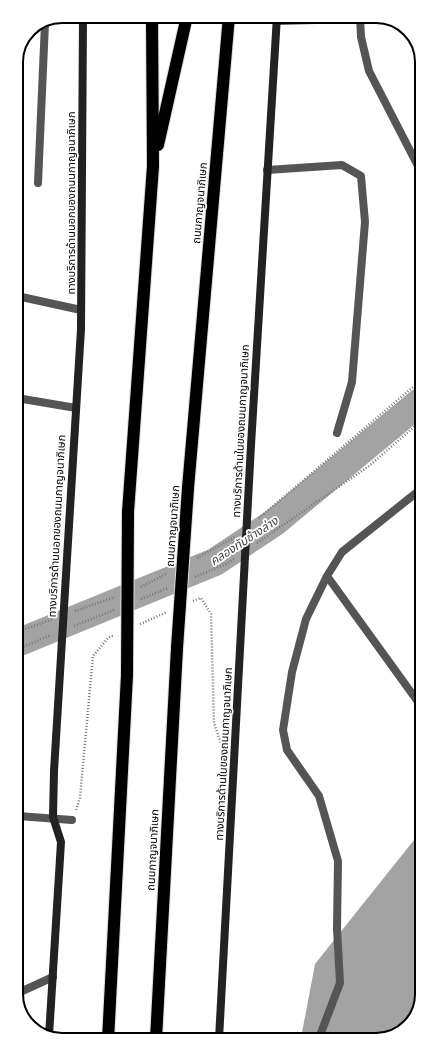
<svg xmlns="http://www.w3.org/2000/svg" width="438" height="1056" font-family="'Work Sans','Noto Sans Thai',sans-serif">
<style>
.water{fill:#a3a3a3}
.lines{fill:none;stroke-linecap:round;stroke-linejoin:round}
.river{stroke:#a3a3a3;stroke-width:28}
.motorway-casing{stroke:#dbdbdb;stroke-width:14}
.path{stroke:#777;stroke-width:2.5;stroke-dasharray:1 2;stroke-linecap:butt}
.service{stroke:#555;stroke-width:8}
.minor{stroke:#555;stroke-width:8}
.secondary{stroke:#222;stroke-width:8}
.motorway{stroke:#000;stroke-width:12}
.motorway-bridge-casing{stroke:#dbdbdb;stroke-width:14;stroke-linecap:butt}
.motorway-bridge{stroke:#000;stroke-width:12}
.labels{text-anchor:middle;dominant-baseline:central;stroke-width:3.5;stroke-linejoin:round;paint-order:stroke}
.street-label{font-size:11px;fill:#000;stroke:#fff}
.water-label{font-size:12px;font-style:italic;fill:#444;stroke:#fff}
.rim{fill:none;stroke:#000;stroke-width:2}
</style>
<rect width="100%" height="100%" fill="#fff"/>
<path class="water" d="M422,830V994L413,1022L390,1038H301L315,964Z"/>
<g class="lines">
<path class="river" d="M17,643L215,562L275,522L421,401"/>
<defs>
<path id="motorway" d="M158,145L187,16
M188,488L229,16
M128,512L153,166L152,16
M156,1039L177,648
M108,1040L127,675"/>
</defs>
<use href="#motorway" class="motorway-casing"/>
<path class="path" d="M259,518L420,381
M257,543L369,466L421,421
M197,558L235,537
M195,577L226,564L234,559
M141,587L168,573
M141,599L168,588
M193,601L201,598L211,614L214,723L222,746
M75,611L115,597
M140,624L167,612
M74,626L114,610
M17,632L53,619
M18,649L51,635
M76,810L80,798L93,656L108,638L114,635"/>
<path class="service" d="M360,17L361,37L369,71L420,170
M277,21L354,19L362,16
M267,170L342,165L361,176L365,222L352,382L337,433
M38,183L45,23"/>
<path class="minor" d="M17,296L81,310
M17,398L76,408
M327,576L421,706
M18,816L72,820
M18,993L53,977
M319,1038L340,983L337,929L338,861L319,796L287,750L283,730L292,672L306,619L327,576L342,552L421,489"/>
<path class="secondary" d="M49,1036L61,842L53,817L54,771L81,329L83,16
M219,1039L251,445L277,16"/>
<use href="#motorway" class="motorway"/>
<defs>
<path id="motorway-bridge" d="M177,648L188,488
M127,675L128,512"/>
</defs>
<use href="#motorway-bridge" class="motorway-bridge-casing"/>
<use href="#motorway-bridge" class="motorway-bridge"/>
</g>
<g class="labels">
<g class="street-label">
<text transform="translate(71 203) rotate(-90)">ทางบริการด้านนอกของถนนกาญจนาภิเษก</text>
<text transform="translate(200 203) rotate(-85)">ถนนกาญจนาภิเษก</text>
<text transform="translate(241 431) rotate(-87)">ทางบริการด้านในของถนนกาญจนาภิเษก</text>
<text transform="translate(57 526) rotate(-87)">ทางบริการด้านนอกของถนนกาญจนาภิเษก</text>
<text transform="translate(173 526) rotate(-86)">ถนนกาญจนาภิเษก</text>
<text transform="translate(224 754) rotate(-87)">ทางบริการด้านในของถนนกาญจนาภิเษก</text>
<text transform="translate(153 850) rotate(-87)">ถนนกาญจนาภิเษก</text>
</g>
<g class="water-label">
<text transform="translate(244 541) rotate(-33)">คลองทับช้างล่าง</text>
</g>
</g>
<path d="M0 0H438V1056H0ZM62 23H376A39 39 0 0 1 415 62V994A39 39 0 0 1 376 1033H62A39 39 0 0 1 23 994V62A39 39 0 0 1 62 23Z" fill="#fff" fill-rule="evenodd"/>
<path class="rim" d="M62 23H376A39 39 0 0 1 415 62V994A39 39 0 0 1 376 1033H62A39 39 0 0 1 23 994V62A39 39 0 0 1 62 23Z"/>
</svg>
